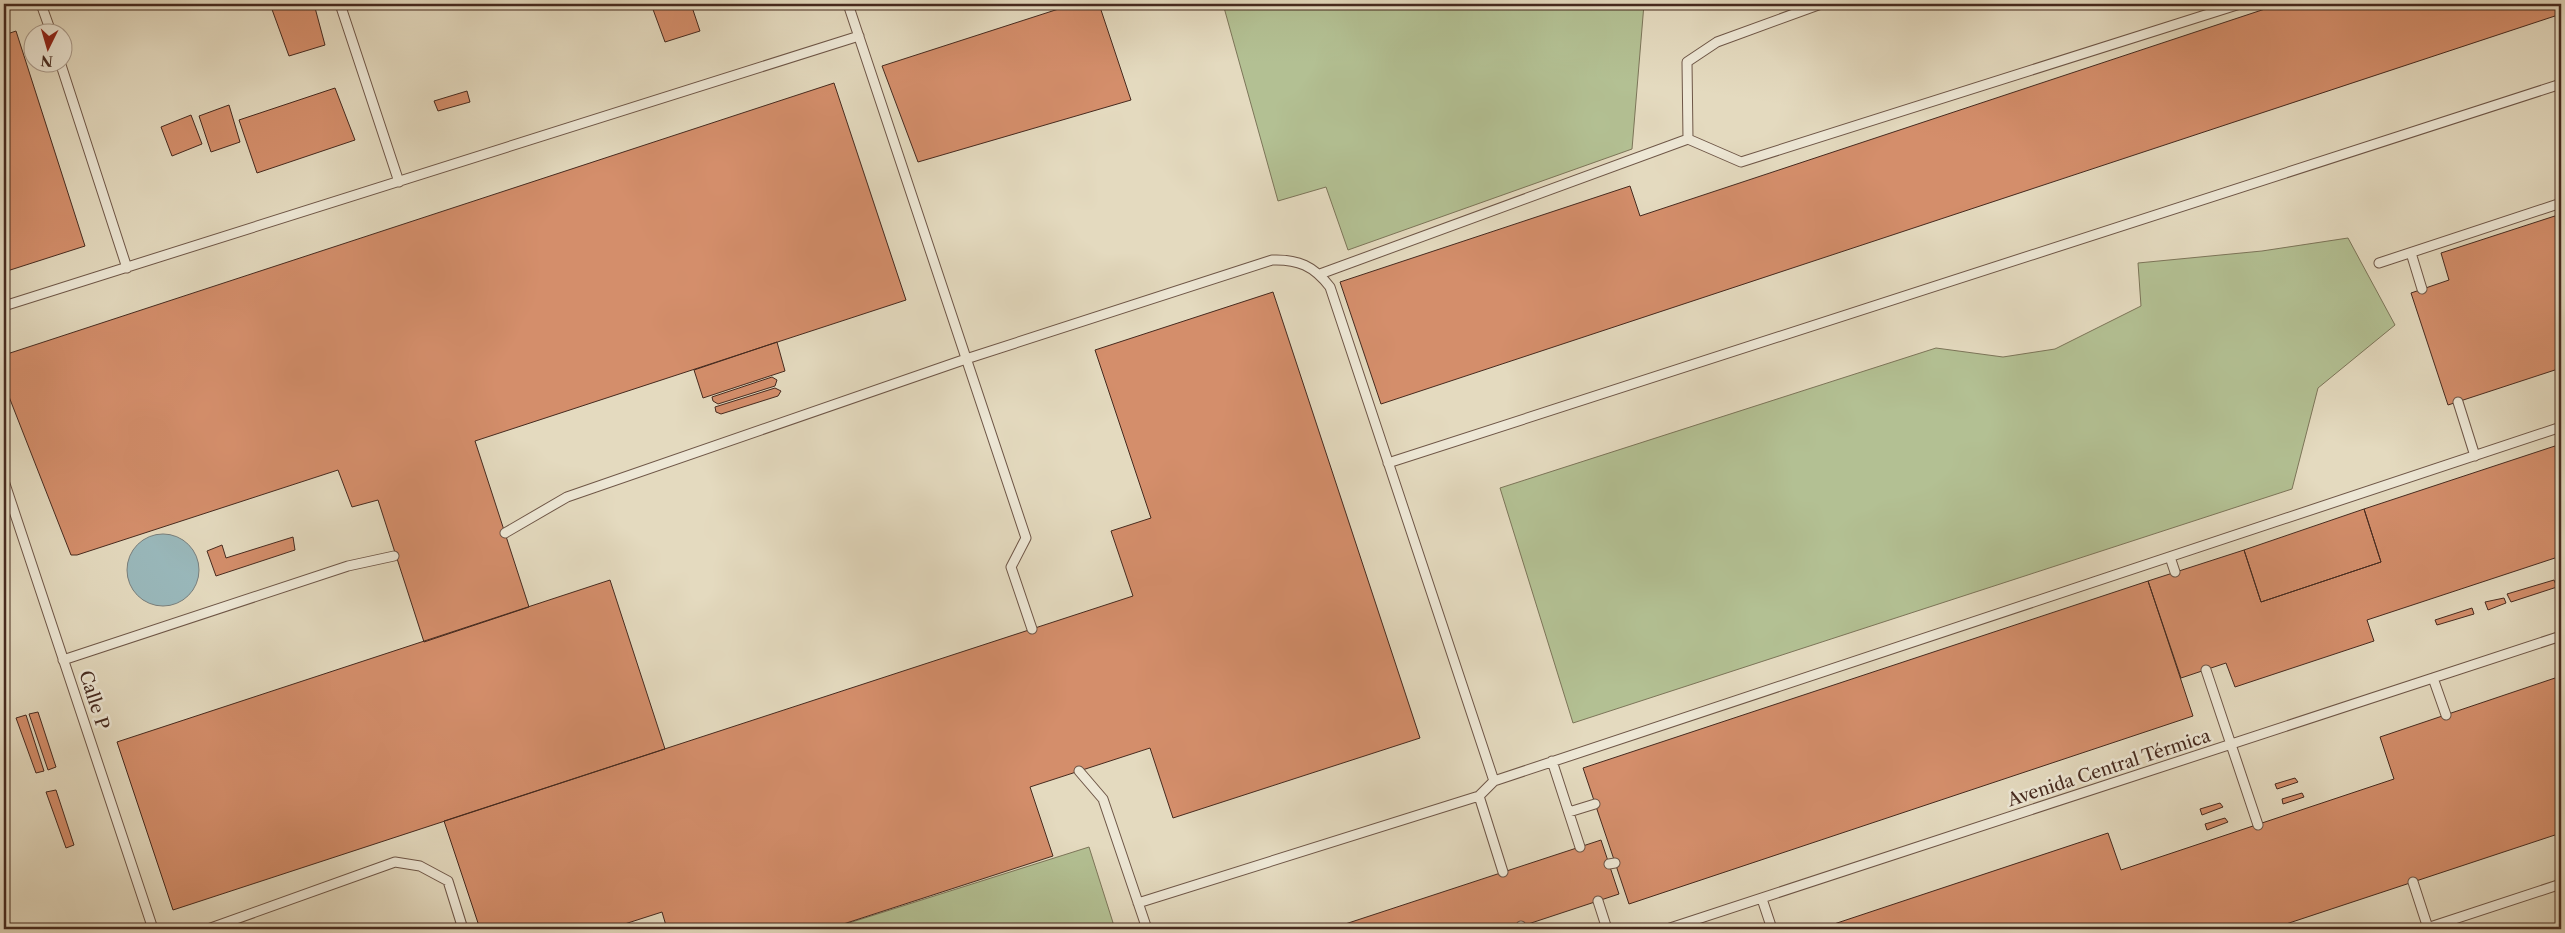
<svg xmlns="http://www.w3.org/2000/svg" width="2565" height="933" font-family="'Libre Caslon Text',serif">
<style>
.green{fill:#b3c093;stroke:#7c7559}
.water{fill:#99b8bb;stroke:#787f7d}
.building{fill:#d48e6b;stroke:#462a1f}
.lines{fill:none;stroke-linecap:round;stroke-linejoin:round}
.lane-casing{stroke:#6e5647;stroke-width:11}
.lane{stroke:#ede7d5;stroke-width:9}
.labels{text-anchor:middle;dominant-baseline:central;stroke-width:5;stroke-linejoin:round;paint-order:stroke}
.street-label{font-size:18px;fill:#462a1f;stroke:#ede7d5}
</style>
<rect width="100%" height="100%" fill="#e4dabf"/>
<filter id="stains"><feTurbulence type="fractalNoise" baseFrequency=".004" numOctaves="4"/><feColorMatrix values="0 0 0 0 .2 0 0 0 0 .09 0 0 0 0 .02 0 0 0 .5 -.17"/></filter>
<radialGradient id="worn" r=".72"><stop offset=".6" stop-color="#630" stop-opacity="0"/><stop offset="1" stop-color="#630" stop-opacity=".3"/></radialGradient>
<path class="green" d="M1223,4H1644L1632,149L1348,250L1326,187L1278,201Z
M2348,238L2395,325L2318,388L2292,489L1573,723L1500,488L1936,348L2003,357L2055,349L2141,306L2138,263L2262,251Z
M1089,847L1115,929H830Z"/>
<path class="water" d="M127 570a36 36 0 1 1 72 0a36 36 0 1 1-72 0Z"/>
<path class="building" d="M270,4H314L325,45L289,56Z
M651,4H691L700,31L665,42Z
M1074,4H1099L1131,100L918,162L882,66Z
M2280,4H2561V14L1381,404L1340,282L1630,186L1640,216Z
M16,31L85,246L4,272V35Z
M834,83L906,300L475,441L529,607L424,642L378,500L352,507L338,470L77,555H71L4,384V355Z
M335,88L355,140L257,173L239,120Z
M467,91L470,102L438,111L434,101Z
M229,105L240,142L211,152L199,116Z
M191,115L202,144L172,156L161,127Z
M2561,214V368L2448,405L2411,293L2449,280L2441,253Z
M1273,292L1420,738L1173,818L1150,748L1030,787L1053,856L828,929H667L662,912L609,929H480L444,821L1133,596L1111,531L1151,518L1095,350Z
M777,342L785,371L703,398L694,370Z
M772,377L777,380L775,386L718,404L713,401L712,397Z
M775,388L781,391L778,396L721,414L716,412L715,407Z
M2561,444V556L2367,620L2374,641L2235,687L2226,663L2181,678L2148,581L2244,550L2261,602L2381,562L2364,509Z
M2364,509L2381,562L2261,602L2244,550Z
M293,537L295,550L216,576L207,551L222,545L226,558Z
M610,580L665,749L173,910L117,742Z
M2554,580L2557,587L2511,602L2507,594Z
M2148,581L2193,716L1629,904L1583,768Z
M2504,598L2506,603L2488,610L2485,602Z
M2472,608L2474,614L2437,625L2435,620Z
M2561,676V833L2271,929H1825V927L2108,833L2121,870L2394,779L2380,737Z
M38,712L56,767L48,770L29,714Z
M26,715L44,771L36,773L16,718Z
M2295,778L2298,782L2277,789L2275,784Z
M56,790L74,845L66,848L46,792Z
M2302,793L2304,797L2283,804L2282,799Z
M2220,803L2223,807L2202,815L2200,809Z
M2225,818L2228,822L2207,830L2205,824Z
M1601,840L1619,894L1513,929H1330Z"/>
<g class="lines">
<defs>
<path id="lane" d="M41,4L51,32
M340,4L399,182
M848,4L1026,538L1011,567L1032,629
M1821,4L1717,42L1687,62L1688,139L1741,162L2240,4
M60,62L127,268
M2411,253L2422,289
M2379,263L2561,203
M1320,274L1688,139
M4,306L859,36
M2458,402L2475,456
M1388,463L2561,84
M4,481L153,929
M505,533L567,497L966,359L1272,260C1298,259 1314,266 1330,287L1494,781
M2170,557L2175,572
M63,660L348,566L394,556
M2206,670L2258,825
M2433,678L2446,715
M1552,761L1580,847
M1079,771L1103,799L1147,929
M1479,796L1503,872
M1569,812L1595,804
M1609,864L1615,863
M2413,882L2428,928
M1762,899L1772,929
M1598,901L1607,929
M1138,903L1479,796L1494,781L2561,427
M1521,926L1522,929
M208,929L395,862L420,866L448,881L463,929
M1667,929L2561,636
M2424,929L2561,884"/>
</defs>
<use href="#lane" class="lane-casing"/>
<use href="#lane" class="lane"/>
</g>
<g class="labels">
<g class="street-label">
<text transform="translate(94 700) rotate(72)">Calle P</text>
<text transform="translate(2109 768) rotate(-18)">Avenida Central Térmica</text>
</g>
</g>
<rect width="2565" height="933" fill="none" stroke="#e4dabf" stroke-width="20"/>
<rect x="5" y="5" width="2555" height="923" fill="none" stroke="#462a1f" stroke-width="2.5"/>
<rect x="10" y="10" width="2545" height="913" fill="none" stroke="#462a1f"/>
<g transform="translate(48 48) rotate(185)"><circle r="24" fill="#ede7d5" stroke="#aa9b8c"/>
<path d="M0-4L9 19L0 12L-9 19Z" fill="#8f2418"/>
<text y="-8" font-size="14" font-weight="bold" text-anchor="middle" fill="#462a1f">N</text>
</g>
<rect width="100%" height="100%" filter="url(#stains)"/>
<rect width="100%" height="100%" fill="url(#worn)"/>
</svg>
